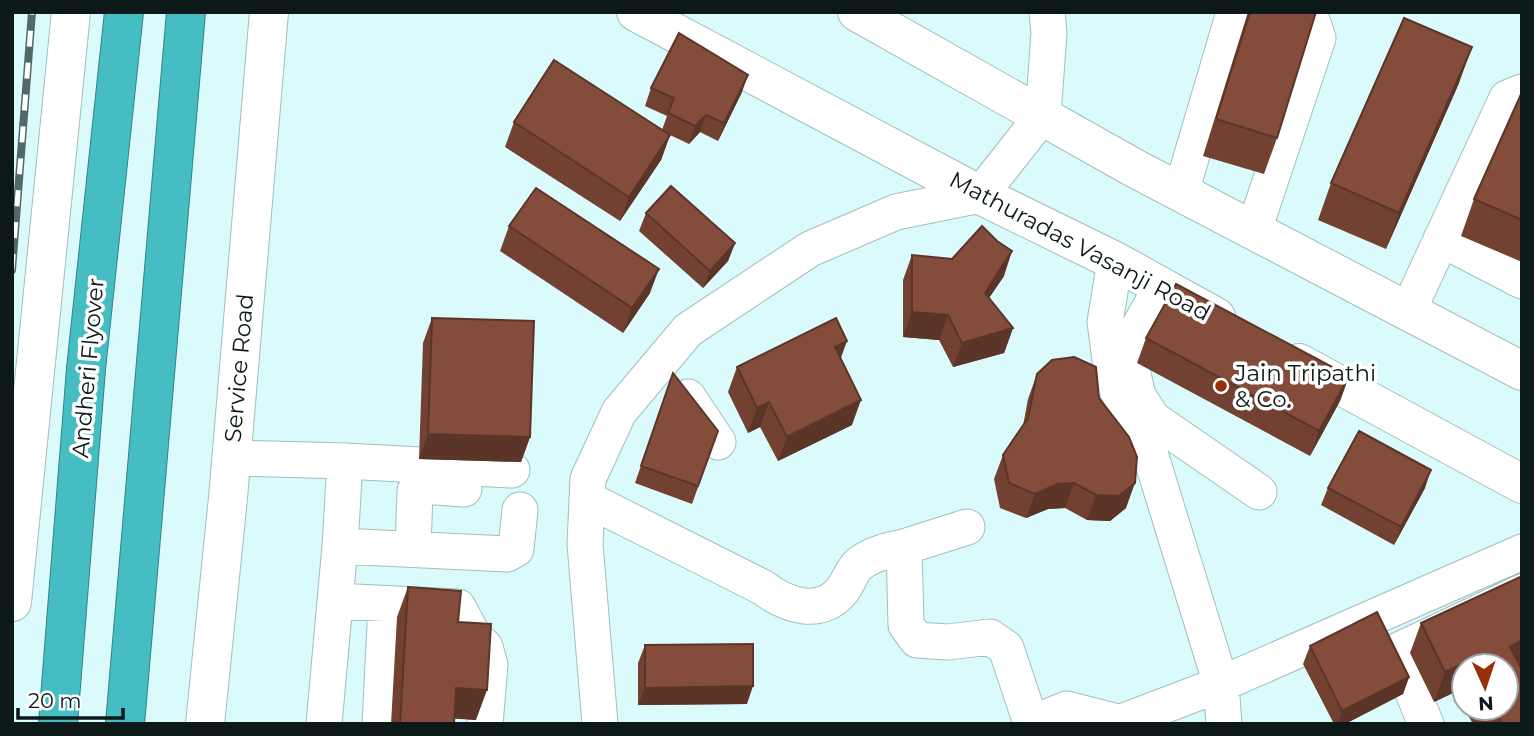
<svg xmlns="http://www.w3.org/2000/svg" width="1534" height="736" font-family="Montserrat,sans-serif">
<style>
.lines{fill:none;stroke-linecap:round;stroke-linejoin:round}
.street-casing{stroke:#a1bfc0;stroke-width:37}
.secondary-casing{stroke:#a1bfc0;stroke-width:40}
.highway-casing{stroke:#328487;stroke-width:40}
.street{stroke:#fff;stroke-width:35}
.secondary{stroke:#fff;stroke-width:38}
.highway{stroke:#46bdc2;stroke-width:38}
.rail-casing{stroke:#556868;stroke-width:8}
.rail{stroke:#fff;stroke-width:5;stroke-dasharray:16;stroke-linecap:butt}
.wall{fill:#724132}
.shaded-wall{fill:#5c3529}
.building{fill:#844c3a;stroke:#5c3529;stroke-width:2}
.poi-dot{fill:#973009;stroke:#fff;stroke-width:2.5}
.labels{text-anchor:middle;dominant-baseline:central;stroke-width:7;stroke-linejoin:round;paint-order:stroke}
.street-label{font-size:23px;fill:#0d1919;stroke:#fff}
.poi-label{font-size:23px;fill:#0d1919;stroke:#fff;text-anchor:start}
</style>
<rect width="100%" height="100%" fill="#dafafb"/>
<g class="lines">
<defs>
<path id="street" d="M1181,192L1233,16L1238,12
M1254,230L1318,38L1313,23L1281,12
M1441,239L1522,281
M1115,261L1105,322L1113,382L1149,450L1221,684L1224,724
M1161,288L1136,332L1132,370L1138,396L1153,419L1259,492
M1408,311L1507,98L1522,92
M688,397L718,442
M231,458L345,461L340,546L324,724
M345,461L512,470
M587,499L762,587C786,605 822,619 844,588C849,580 852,571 858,565C870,554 889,550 904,547L906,625L917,640L948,642L990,637L1006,648L1031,723
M340,546L507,554L516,549L520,510
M904,547L967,527
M413,549L415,491L423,486L464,489
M335,601L458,607L474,637L485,647L490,665L485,724
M380,724L386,604
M600,724L585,544L588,479L619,412L688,330L810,249L896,212L980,195L1043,115L1049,33L1047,12
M1030,724L1067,709L1117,722
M1116,724L1221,684L1522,552
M1426,724L1399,659V650L1522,592"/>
<path id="secondary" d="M636,12L980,195L1115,261L1216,317
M857,12L1136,169L1522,371
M1299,363L1522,484
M12,602L71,12
M205,724L228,498L269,12"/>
<path id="highway" d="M58,724L86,369L124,12
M125,724L186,12"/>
</defs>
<use href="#street" class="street-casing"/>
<use href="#secondary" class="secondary-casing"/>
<use href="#highway" class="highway-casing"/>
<use href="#street" class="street"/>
<use href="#secondary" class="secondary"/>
<use href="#highway" class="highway"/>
<defs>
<path id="rail" d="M12,270L32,12"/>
</defs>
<use href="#rail" class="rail-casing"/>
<use href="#rail" class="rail"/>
</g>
<path class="wall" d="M1248,12H1316L1277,138L1264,174L1203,156Z
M1459,83L1386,249L1318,220L1331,183Z
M651,88L742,92L718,141L700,132L689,144L670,135L661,160L620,221L505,147L514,122L662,130L667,116L645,106Z
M1522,92V262L1461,236L1474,199Z
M646,213L735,243L728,261L703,288L639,231Z
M509,226L650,293L623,333L500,251Z
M912,255L1004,276L989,298L1013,328L1004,353L953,367L939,340L903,337V280Z
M432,318L530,437L521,462L419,459L423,343Z
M1146,338L1349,376L1340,401L1310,456L1137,363Z
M841,359L852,425L778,461L760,427L748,433L728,392L737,367Z
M673,373L718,431L692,504L635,483Z
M1037,374L1126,508L1110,521L1087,520L1065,508L1048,509L1026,518L1000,508L994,479L1003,455L1023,426L1028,399Z
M1328,488H1425L1394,545L1321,505Z
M408,587L458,622L476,720L454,718V724H391L397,617Z
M1421,623L1519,666L1522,724H1473L1464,708H1506V666H1464V708L1455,692L1434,702L1410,653Z
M645,645L747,704L638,705V663Z
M1310,646L1409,677L1403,694L1345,724H1334L1303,664Z"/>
<path class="shaded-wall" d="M1472,47L1459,83L1386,249L1399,213Z
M748,75L742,92L718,141L724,123Z
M706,115L700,132L689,144L695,126Z
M670,135L661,160L620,221L629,197Z
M735,243L728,261L703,288L710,271Z
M1012,251L1004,276L976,317L985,293Z
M659,269L650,293L623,333L632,308Z
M912,312L948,315L939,340L903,337Z
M1013,328L1004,353L953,367L962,343Z
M847,341L838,366L835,347Z
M1349,376L1340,401L1310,456L1319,431Z
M861,400L852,425L778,461L787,437Z
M769,402L760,427L748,433L757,408Z
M428,434L530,437L521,462L419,459Z
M1431,470L1425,488L1394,545L1401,527Z
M1074,483L1065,508L1048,509L1026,518L1035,494L1057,484Z
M1135,483L1126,508L1110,521L1087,520L1096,495Z
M1522,640V664L1506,673L1510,647Z
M1466,662L1455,692L1434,702L1445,672Z
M1409,677L1403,694L1345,724H1338L1342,711Z
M753,686L747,704L638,705L645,688Z
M456,688L487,690L476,720L445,718Z"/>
<path class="building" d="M1250,12H1316L1277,138L1216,119Z
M1404,18L1472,47L1399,213L1331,183Z
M679,33L748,75L724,123L706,115L695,126L668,113L674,98L651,88Z
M554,60L670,135L629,197L514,122Z
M1522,92V220L1474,199Z
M671,186L735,243L710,271L646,213Z
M536,188L659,269L632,308L509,226Z
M982,226L997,241L1012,251L985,293L1013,328L962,343L948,315L912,312V255L952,259Z
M1176,284L1349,376L1319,431L1146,338Z
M432,318L534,321L530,437L428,434Z
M836,318L847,341L835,347L861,400L787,437L769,402L757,408L737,367Z
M1074,357L1096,367L1099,398L1129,437L1137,457L1135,483L1119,496L1096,495L1074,483L1057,484L1035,494L1009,483L1003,455L1028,418L1037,374L1052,360Z
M673,373L718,431L698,486L641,466Z
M1359,431L1431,470L1401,527L1328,488Z
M1522,576V640L1510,647L1522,670V724H1502L1493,708H1506V666H1468L1466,662L1445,672L1421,623Z
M408,587L461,591L458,622L491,624L487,690L456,688L454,724H400Z
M1377,612L1409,677L1342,711L1310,646Z
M753,644V686L645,688V645Z"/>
<circle class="poi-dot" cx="1221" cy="386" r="7"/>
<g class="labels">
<g class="street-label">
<text transform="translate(1080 246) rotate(28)">Mathuradas Vasanji Road</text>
<text transform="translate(88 368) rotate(-85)">Andheri Flyover</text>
<text transform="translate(239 368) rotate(-85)">Service Road</text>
</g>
<g class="poi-label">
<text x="1235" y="373">Jain Tripathi<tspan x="1235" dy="26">&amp; Co.</tspan></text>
</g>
</g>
<rect width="1534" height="736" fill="none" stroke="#0d1919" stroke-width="28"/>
<g transform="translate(1485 687) rotate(177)"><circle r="33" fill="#ffffff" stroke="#9ea3a3" stroke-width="2"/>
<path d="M0-5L12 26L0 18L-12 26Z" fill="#973009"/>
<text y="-10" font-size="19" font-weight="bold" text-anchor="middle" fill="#0d1919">N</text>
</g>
<path d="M18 708v10h105v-10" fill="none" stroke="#0d1919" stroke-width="3.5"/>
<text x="28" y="708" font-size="21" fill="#0d1919" stroke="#ffffff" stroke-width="5" paint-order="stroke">20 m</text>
</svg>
